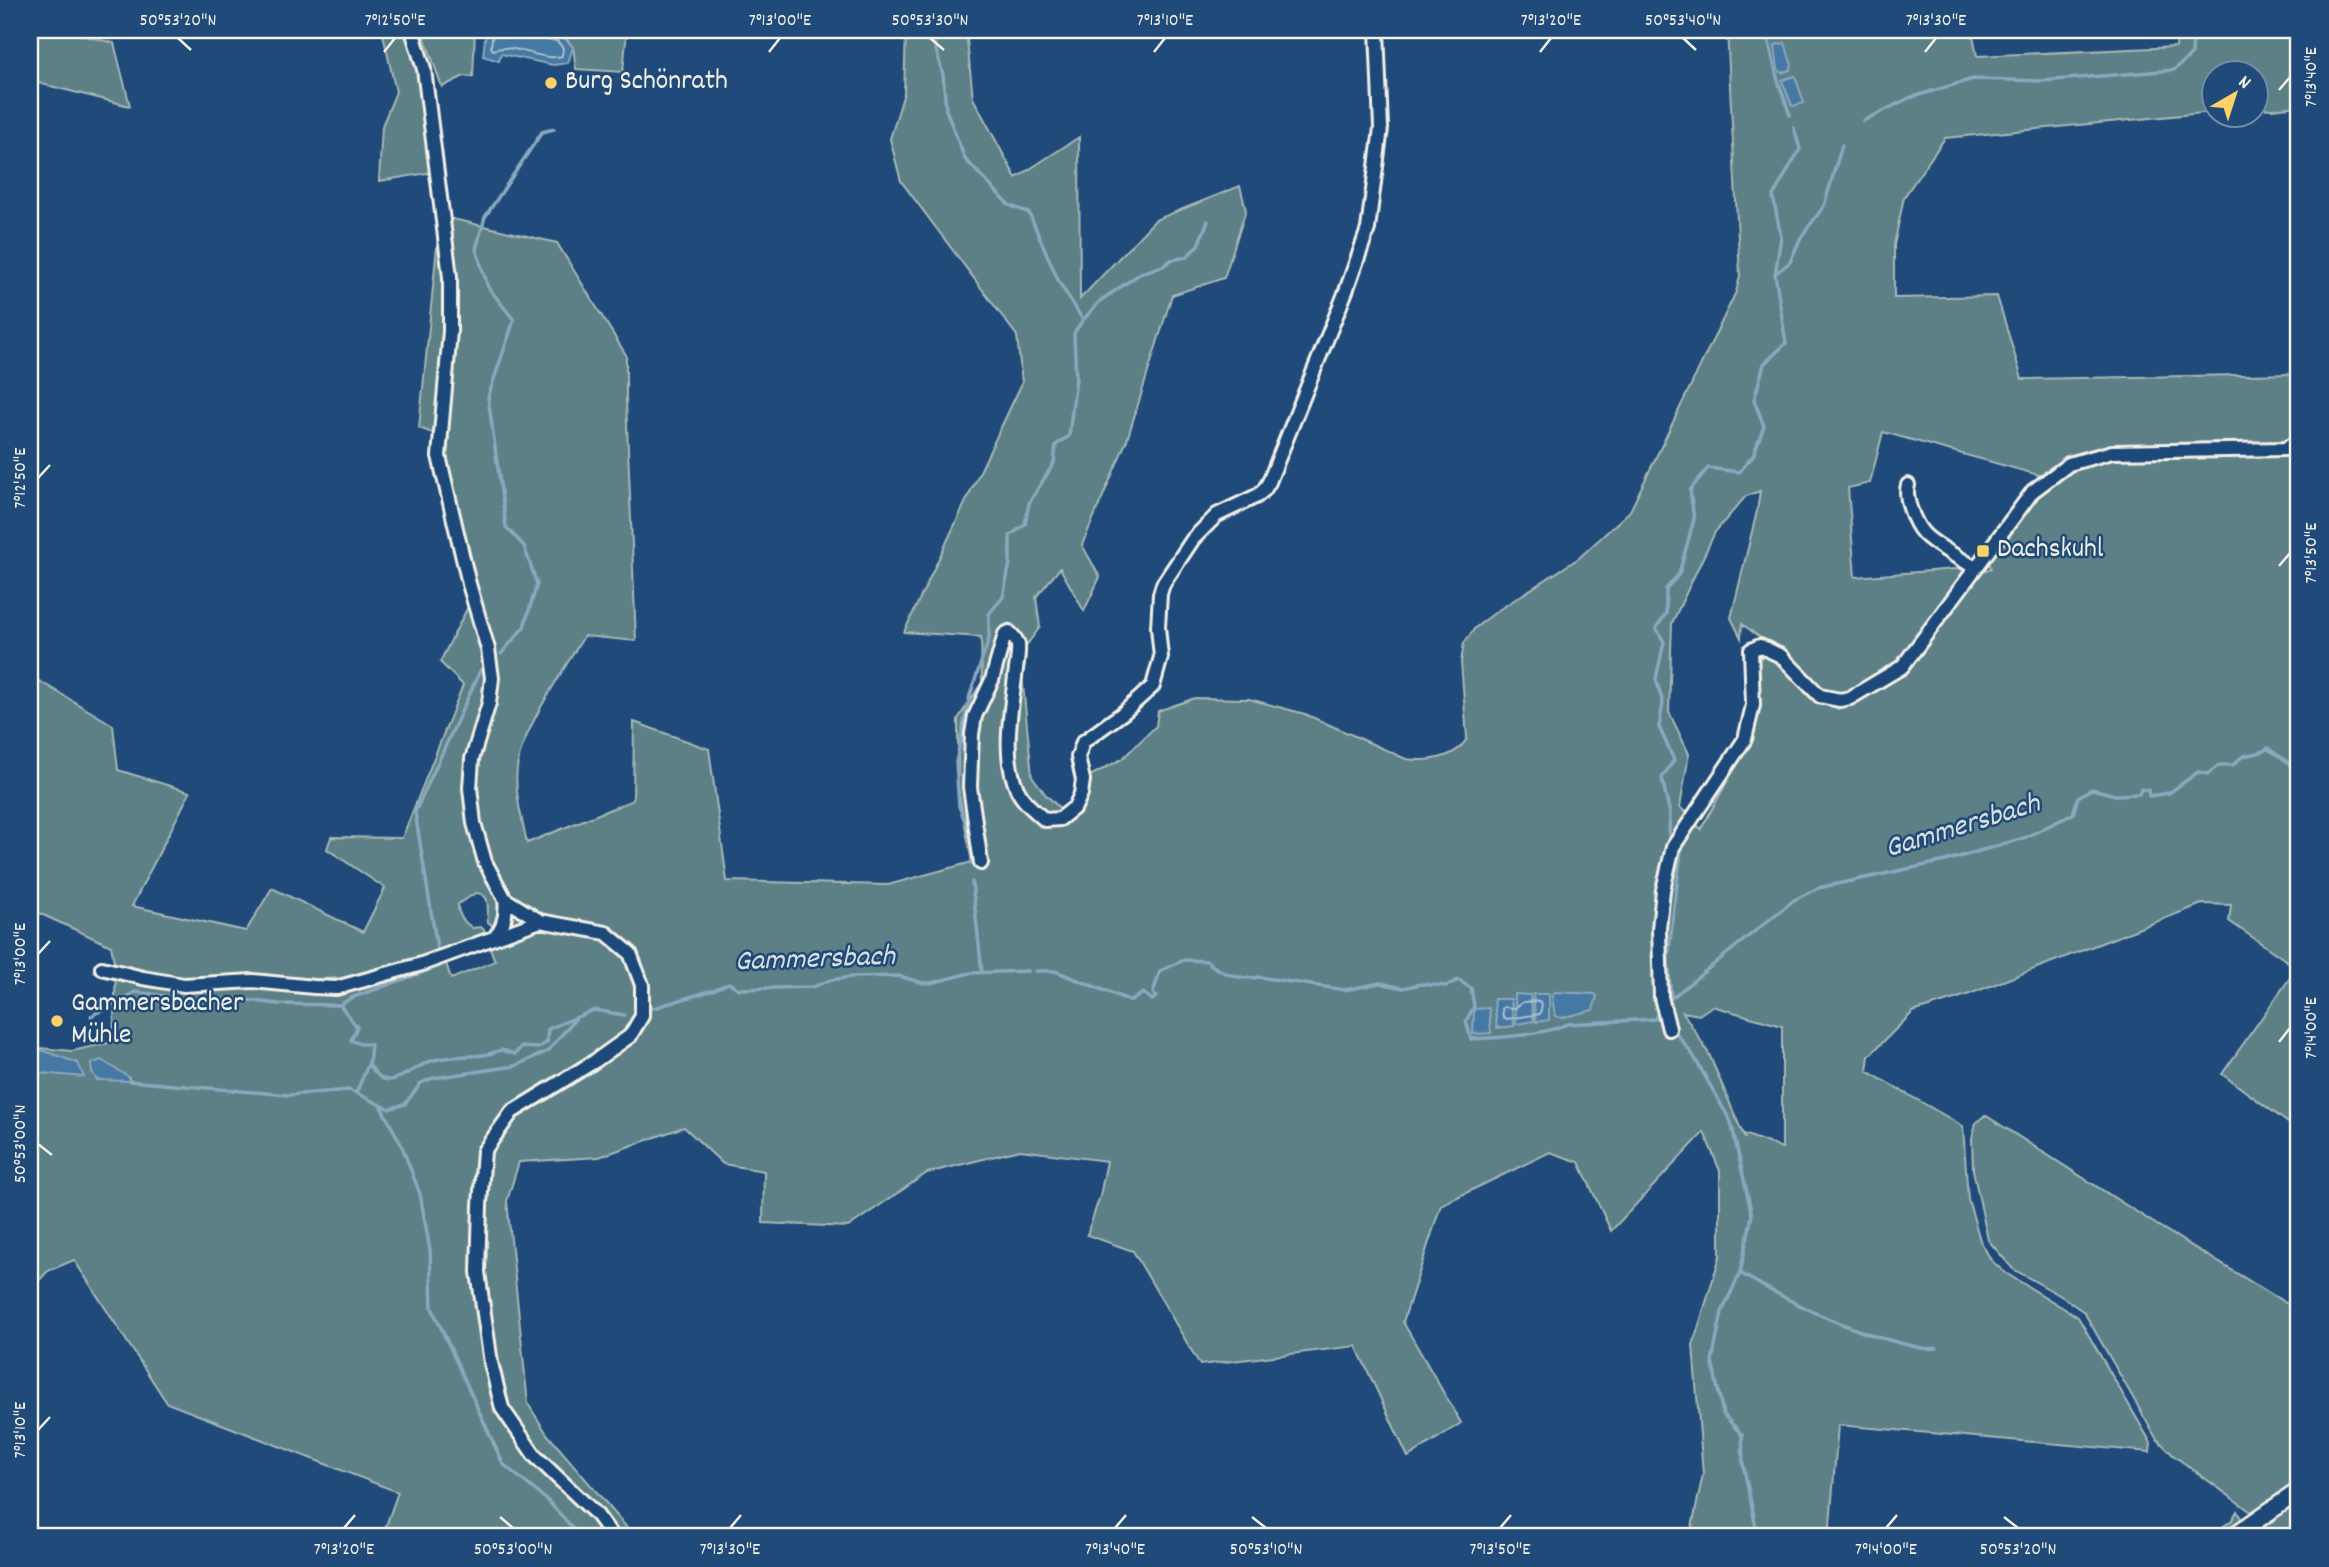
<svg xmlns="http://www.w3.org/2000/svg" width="2329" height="1567" font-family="Dekko,sans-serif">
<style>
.green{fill:#5c8086;stroke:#a8b8b7;stroke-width:2;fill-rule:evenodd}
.water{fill:#4578a2;stroke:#8ba8be;stroke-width:2}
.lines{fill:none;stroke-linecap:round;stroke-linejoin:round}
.shore{stroke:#aec1cc;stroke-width:2}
.stream{stroke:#8ba8be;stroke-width:3.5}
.minor-casing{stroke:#f4f1e8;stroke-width:18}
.major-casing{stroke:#f4f1e8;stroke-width:21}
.minor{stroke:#1f4a7a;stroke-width:12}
.major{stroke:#1f4a7a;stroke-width:16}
.ticks{fill:none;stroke:#f4f1e8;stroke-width:2.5}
.poi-dot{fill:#ffd166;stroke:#1f4a7a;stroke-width:2.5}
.labels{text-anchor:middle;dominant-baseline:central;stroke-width:5;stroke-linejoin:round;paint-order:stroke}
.poi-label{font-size:28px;fill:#f4f1e8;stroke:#1f4a7a;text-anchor:start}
.water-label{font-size:30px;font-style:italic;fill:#dadfde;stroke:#1f4a7a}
.neatline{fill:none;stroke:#f4f1e8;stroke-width:2.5}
.ticks-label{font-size:18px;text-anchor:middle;fill:#f4f1e8}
</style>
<rect width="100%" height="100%" fill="#1f4a7a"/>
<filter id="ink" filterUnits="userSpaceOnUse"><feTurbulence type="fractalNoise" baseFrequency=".0143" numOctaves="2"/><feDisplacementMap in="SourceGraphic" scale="14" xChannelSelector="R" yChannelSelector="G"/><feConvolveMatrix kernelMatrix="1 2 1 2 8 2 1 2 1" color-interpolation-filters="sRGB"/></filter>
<g filter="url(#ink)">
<path class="green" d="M30,30H62L114,43L130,106L30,81Z
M382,30H407L420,64L434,172L379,181L382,126L396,92Z
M422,30H475L473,77L464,76L442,87Z
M525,30H627L623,72L576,69L573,47L562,34Z
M906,30H966L973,98L1016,178L1079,137L1080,299L1155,220L1240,186L1246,210L1224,278L1172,295L1127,440L1082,545L1100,577L1084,611L1060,568L1036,597L1040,627L1020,654L1032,776L1046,795L1066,814L1084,779L1122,759L1156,726L1158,711L1195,698L1249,699L1305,714L1406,759C1426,762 1457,759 1467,738L1461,662L1464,643L1475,628L1497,611L1579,558L1630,511L1736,292L1740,276L1727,30H1972L1977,56L2176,47L2177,30H2299V106L2272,109L2256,108V74H2214L2213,112L1945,138L1904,197L1894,245V298L1997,296L2022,379L2299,374V433L2280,443L2109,446L2067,459L2042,476L1883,432L1870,483L1848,488L1855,577L1968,568L1897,664L1855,689L1838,694L1818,687L1785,650L1762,639L1742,624L1741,638L1731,618L1757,511L1760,491L1746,496L1715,532L1672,623L1669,712L1689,754L1680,807L1701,829L1750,740L1759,706L1758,663L1764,653L1777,660L1810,698L1838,709L1904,673L1978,574L1991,568L1988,560L2037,494L2071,469L2112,457L2295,454L2299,450V1131L2222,1074L2292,975L2291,964L2229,921L2231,905L2202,904L1967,995L1913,1012L1869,1056L1867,1071L1963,1126L1968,1199L1980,1240L1991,1260L2004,1272L2078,1317L2151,1443L2150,1452L1838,1425L1829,1537H1690L1703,1474L1693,1345L1720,1256V1171L1704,1132L1611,1231L1579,1162L1550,1152L1441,1205L1403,1322L1461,1423L1408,1457L1356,1346L1200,1365L1133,1251L1087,1235L1100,1196L1107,1161L1020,1150L927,1173L848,1227L763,1223L764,1171L723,1164L684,1127L599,1157L519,1162L507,1201L528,1404L547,1434L635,1537H382L398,1492L167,1403L74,1260L48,1271L30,1290V1047L72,1051L113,1042L116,971L111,946L30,909V689L36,679L113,725L118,770L190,792L132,906L246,931L272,888L363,932L385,888L327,849L331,837L402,838L463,685L440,662L477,589L444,457L449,439L419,428L440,216L557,243L626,355V400L636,641L584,636C563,672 522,729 517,768C514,792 522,819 527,843L633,800L634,722L709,749L727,881L888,885L972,862L958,789V719L982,682L981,637L904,632L1022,383L1017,336L901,181L890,139L904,93ZM476,893C493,894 486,911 488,922L496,929L489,935L481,927L472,928C464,922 457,914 458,904ZM489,946L495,961L451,979L446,963L450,961L448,958L461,953L465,955ZM411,961L352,981H249L347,978ZM1712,1006L1782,1026V1148L1744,1134L1745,1139L1709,1054L1683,1012L1699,1015Z
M1985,1115L2157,1225L2299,1311V1481L2254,1514L2173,1455L2156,1438L2084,1312L2061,1296L2013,1269L1988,1240L1973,1170L1972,1138L1976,1123Z
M2299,1500V1537H2247Z
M2237,1511L2243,1522L2222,1537H2209L2232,1520Z"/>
<path class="water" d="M486,30H524L561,35L573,47L568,63L553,65L501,54L499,61L483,56Z
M1785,43L1792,66L1790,70L1782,73L1778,69L1775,45Z
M1795,76L1804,103L1792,106L1782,80Z
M1554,992L1595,994L1597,996L1593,1010L1561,1018L1555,1016L1552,996Z
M1515,994L1530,995L1534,1021L1516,1024Z
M1533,994H1549V1020L1536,1022Z
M1494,999H1511L1514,1026L1497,1028Z
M1489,1008L1491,1033L1473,1034L1474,1009Z
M30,1046L78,1063L84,1077L30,1072Z
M101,1060L129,1077V1081L97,1080L92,1072L91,1064Z"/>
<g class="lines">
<path class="shore" d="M493,30L491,47L493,50C515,42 540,62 562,56L563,48L557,41L542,39L539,30
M1539,1001L1542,1004L1540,1014L1507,1019L1503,1017L1502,1009L1504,1007L1515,1008L1523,1002Z"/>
<path class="stream" d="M932,30V35L943,75L946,110L965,159L1009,205L1029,213L1059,282L1083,320L1074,333L1076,378L1069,436L1056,445L1054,463L1029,503L1025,524L1010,536V563L1003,597L989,614V639L970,695L956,762L959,806L972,838
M1766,30L1778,81L1790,115
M1863,121L1909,98L1973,79L2042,81L2174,70L2192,54L2193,30
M1775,274L1781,237L1773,196L1800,149L1794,128
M1083,320L1100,301L1141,273L1163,266L1171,260L1187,257L1198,245L1208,221
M501,654L524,627L537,584L524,546L506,527L488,397L514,320L488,287L476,249L485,217L542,132L554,129
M2267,748L2291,764L2299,802
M1669,834L1670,814L1662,778L1674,760L1659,727L1663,703L1656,679L1664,642L1656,628L1666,614V589L1679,574L1694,519L1690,490L1708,468L1739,472L1753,456L1764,426L1754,400L1764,364L1786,343L1775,274L1790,262L1801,237L1824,206L1842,145
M971,863L975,852
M972,882L982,972
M437,948L415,812L481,669
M1035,971H1055L1131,1001L1143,993L1152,1000L1156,997L1153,993L1160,971L1184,960L1207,961C1219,973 1243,981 1259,977L1345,990L1380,983L1403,988L1421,984L1446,986L1458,980L1471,988L1474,1006L1466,1021L1471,1039C1503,1037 1538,1036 1568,1024L1655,1019L1661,1007
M1671,998L1668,958L1681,850
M1668,1001L1794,900L1818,888L1945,861L2024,838L2073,814L2078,797L2092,789L2115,795L2139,794L2141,789L2148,790L2149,796L2169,793L2198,772L2208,774L2219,765H2233L2243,756L2259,753L2269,748
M340,1005L351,998L440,966
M647,1010L713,990L729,983L739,989L813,987L830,980L851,977L899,976L923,983H931L970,973L1028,971
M91,1016L135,992L188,999H239L278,1004L340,1005L357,1027L351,1040L360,1044H371L369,1065C375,1072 379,1080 390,1080C404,1079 418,1065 431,1061C456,1053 479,1060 501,1050L515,1054L521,1047L538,1048L547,1042L548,1029L594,1010L624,1015
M1673,1029L1693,1055L1731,1122L1752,1215L1740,1273L1722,1312L1712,1361L1723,1414L1742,1435L1743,1464L1758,1537
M368,1065L356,1093L389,1109L405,1104L421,1083L433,1078L515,1066L548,1051L575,1019
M129,1081L288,1095L349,1090L356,1093
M380,1105L401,1144L420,1194L430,1250L432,1308L503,1464L548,1501L581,1537
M1740,1273C1790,1302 1843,1329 1900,1343C1913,1346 1924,1350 1937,1348"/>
<defs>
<path id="minor" d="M412,30L424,69L450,277V331L439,456L469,584L488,649L492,678L489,703L472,759L470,788L474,823L485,862L505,899L540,921L606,933L630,953L642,985V1016L630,1036L595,1061L512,1112L484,1151L480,1205L478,1272L491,1363L502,1408L535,1456L596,1514L613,1537
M1908,485C1904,497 1914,523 1923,533C1932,544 1962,559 1975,568
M981,863L970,787L972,734L975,716L992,680L1005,634L1009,632C1013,636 1016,638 1018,645C1019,654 1016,667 1015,677C1011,712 1002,755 1017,789C1023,802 1035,811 1045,820L1060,819L1075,807L1081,794L1083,780L1078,757L1083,742L1123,713L1153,686L1161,657L1158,627L1160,594L1163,584L1193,539L1217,515L1257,496L1264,490L1269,482L1346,291L1368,229L1381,128L1377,30
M494,938C504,927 507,914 505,899
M102,968L143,978L184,985L253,981L314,987L336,988L422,964L540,921
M1669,1029L1661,997L1659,929L1663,890L1673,847L1745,739L1753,705L1751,650L1760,646L1781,656L1820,696L1840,700L1850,698L1902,667L2033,491L2069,464L2112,452L2285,449L2299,441"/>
<path id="major" d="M2232,1537L2299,1491"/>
</defs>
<use href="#minor" class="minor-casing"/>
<use href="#major" class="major-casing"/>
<use href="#minor" class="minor"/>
<use href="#major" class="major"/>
</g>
</g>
<path class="ticks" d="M178,38L191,50M930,38L944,50M1683,38L1696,50M384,52L395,38M769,52L780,38M1154,52L1165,38M1540,52L1551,38M1925,52L1936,38M2279,90L2290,77M38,478L50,465M2279,566L2290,553M38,954L50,941M2279,1042L2290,1028M38,1144L52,1155M38,1430L50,1417M500,1517L513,1528M1252,1517L1266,1528M2004,1517L2018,1528M344,1528L355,1515M730,1528L741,1515M1115,1528L1126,1515M1500,1528L1511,1515M1886,1528L1897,1515"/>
<g class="poi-dot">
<circle cx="551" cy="83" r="7"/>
<rect x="1976" y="544" width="14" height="14" rx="3.5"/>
<circle cx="57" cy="1021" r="7"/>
</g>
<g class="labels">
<g class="poi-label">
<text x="565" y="83">Burg Schönrath</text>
<text x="1997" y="551">Dachskuhl</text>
<text x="71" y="1005">Gammersbacher<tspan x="71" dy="32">Mühle</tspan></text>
</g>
<g class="water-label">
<text transform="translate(1963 828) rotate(-17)">Gammersbach</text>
<text transform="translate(815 961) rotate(-2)">Gammersbach</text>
</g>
</g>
<rect width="2329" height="1567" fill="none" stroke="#1f4a7a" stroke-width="77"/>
<g transform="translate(2235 94) rotate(39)"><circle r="33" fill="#1f4a7a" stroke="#748da6" stroke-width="2"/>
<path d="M0-5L12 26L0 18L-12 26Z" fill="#ffd166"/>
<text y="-10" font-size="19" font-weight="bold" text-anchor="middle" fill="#f4f1e8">N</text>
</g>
<rect x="38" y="38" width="2252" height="1490" class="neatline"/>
<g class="ticks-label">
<text x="178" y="25">50°53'20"N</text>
<text x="395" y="25">7°12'50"E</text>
<text x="780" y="25">7°13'00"E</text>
<text x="930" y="25">50°53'30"N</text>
<text x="1165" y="25">7°13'10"E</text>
<text x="1551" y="25">7°13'20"E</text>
<text x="1683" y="25">50°53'40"N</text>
<text x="1936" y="25">7°13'30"E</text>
<text transform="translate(2310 77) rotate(-90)" y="6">7°13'40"E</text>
<text transform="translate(19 478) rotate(-90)" y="6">7°12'50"E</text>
<text transform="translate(2310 553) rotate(-90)" y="6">7°13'50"E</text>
<text transform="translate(19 954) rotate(-90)" y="6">7°13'00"E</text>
<text transform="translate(2310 1028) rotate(-90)" y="6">7°14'00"E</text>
<text transform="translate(19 1144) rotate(-90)" y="6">50°53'00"N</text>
<text transform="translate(19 1430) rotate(-90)" y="6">7°13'10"E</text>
<text x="344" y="1554">7°13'20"E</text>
<text x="513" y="1554">50°53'00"N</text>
<text x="730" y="1554">7°13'30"E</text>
<text x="1115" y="1554">7°13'40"E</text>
<text x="1266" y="1554">50°53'10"N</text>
<text x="1500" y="1554">7°13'50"E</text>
<text x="1886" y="1554">7°14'00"E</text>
<text x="2018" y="1554">50°53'20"N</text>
</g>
</svg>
